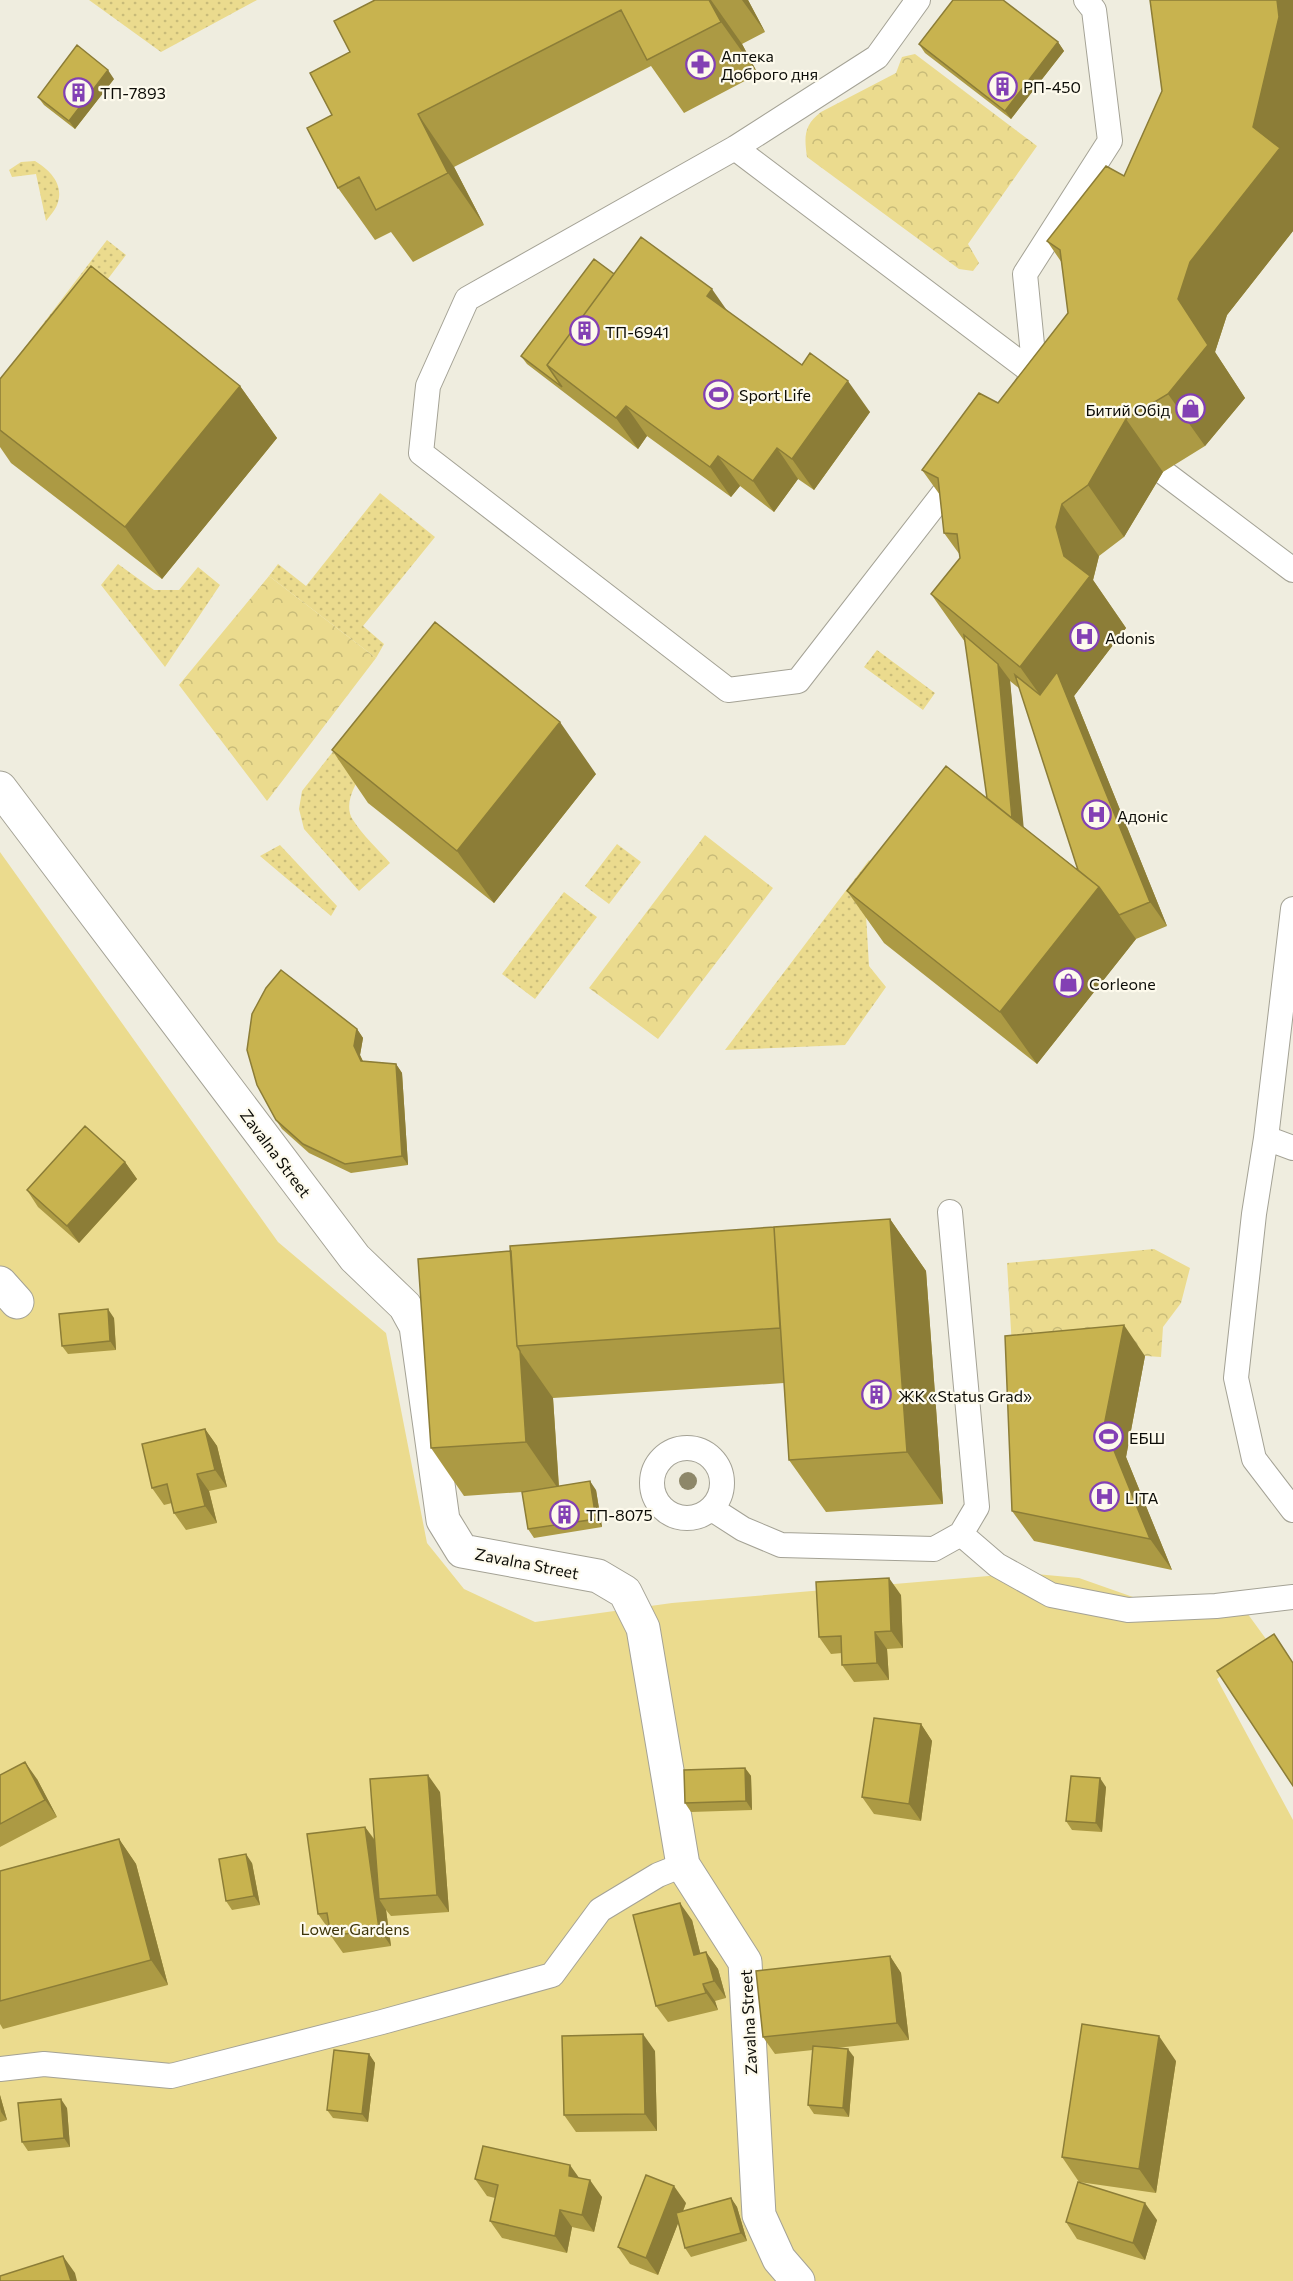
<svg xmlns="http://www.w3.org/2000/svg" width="1293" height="2281" font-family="Commissioner,sans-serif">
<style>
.grass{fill:url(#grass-dots)}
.park{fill:url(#park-crowns)}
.garden{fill:#ebdb8e}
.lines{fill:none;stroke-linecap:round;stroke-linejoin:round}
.lane-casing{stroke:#a4a295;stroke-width:26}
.street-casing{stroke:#a4a295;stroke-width:35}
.lane{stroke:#fff;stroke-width:24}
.street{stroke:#fff;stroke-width:33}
.tree{fill:#8d8769}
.wall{fill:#ac9a44;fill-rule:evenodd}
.shaded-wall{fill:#8c7d37}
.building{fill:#c8b34f;stroke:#8c7d37;stroke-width:1.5}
.labels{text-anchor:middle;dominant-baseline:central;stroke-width:4.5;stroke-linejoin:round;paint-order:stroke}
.poi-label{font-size:16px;fill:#0c0c07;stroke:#fdfaec;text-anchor:start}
.street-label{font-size:16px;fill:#0c0c07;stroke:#fdfaec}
.park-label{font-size:16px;fill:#3d3408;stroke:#fdfaec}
</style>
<defs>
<pattern id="grass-dots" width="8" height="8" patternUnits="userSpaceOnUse" patternTransform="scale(1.5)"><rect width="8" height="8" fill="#ebdb8e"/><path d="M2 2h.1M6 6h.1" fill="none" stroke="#c8bb79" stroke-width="1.8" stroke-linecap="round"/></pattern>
<pattern id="park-crowns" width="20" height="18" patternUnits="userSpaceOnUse" patternTransform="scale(1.5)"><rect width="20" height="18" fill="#ebdb8e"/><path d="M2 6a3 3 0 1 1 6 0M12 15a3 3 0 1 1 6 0" fill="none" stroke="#c8bb79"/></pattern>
</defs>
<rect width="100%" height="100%" fill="#efeddf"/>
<path class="grass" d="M89,0H257L161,52Z
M35,161C50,170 65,185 57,205C55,210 50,216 46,221L36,174L12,177L9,170L21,162Z
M107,240L126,255L11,407L0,380Z
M380,493L435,537L363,626L384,644L376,658L269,576L278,564L306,586Z
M118,564L154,590H179L198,567L220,585L165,667L101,585Z
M877,650L935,693L923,710L864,667Z
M372,702L401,726C385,746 335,793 353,820C363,836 378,849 390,863L359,891L304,829L299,809L302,791Z
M617,844L641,862L609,904L585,886Z
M280,845L337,906L331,916L260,856Z
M869,860L890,880L866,915L869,966L886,987L845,1045L725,1050Z
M564,892L597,917L535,999L502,974Z"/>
<path class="park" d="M915,54L1037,146L968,244L979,263L973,271L959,269L807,157C804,136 804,125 821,112L896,73L902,57Z
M269,576L376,658L267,801L179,685Z
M705,835L773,888L658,1039L589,988Z
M1154,1249L1190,1268L1181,1303L1163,1327L1161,1357L1012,1347L1007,1263Z"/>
<path class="garden" d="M0,852L278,1242L386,1333L427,1543L464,1589L535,1622L672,1603L1025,1573L1079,1578L1133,1597L1234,1595L1266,1639L1217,1679L1293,1820V2281H0Z"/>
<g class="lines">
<defs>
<path id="lane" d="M918,0L877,57L735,148L467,299L428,386L421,453L728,690L798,681L960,472
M735,148L1044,381
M1027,385L1035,375L1025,274L1110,141L1094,10L1086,0
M1163,472L1293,570
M1293,909L1266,1138L1254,1214L1236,1378L1254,1459L1293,1510
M1266,1138L1293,1148
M652 1483a35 35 0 1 1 70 0a35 35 0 1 1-70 0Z
M712,1509L743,1529L781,1545L934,1549L961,1534L977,1507L950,1212
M961,1534L997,1565L1051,1595L1128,1610L1216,1606L1293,1597
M0,2069L44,2064L171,2076L382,2022L552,1975L600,1910L658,1875L683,1865"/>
<path id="street" d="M0,788L355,1258L405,1306L416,1326L443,1520L462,1551L598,1576L625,1592L643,1628L683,1865L745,1962L759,2215L779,2259L798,2281
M0,1283L17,1302"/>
</defs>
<use href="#lane" class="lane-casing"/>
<use href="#street" class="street-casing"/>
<use href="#lane" class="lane"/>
<use href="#street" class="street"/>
</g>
<circle class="tree" cx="688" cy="1481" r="9"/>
<path class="wall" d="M375,0H748L765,32L742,44L758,74L684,113L651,66L454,167L484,225L413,262L391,232L375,240L338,188L332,115L350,52Z
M1293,0V231L1227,315L1215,352L1245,398L1205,446L1163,472L1124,537L1099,556L1093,580L1126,628L1074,696L1167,926L1136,939L1037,1064L884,943L847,891L987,798L965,642L931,594L960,558V555L944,533L940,495L922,470L998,403L1068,313L1062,263L1047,241L1124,176L1162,91ZM1010,681L1020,689L1078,870L1023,827Z
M1058,42L1064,51L1011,119L925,53L919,44Z
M114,79L75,129L44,105L38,97Z
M614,274L728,312L802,365L870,412L814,490L798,479L774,512L740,486L731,497L647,436L638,449L527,364L521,356Z
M0,379L240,386L277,438L162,579L11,463L0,447Z
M332,750L596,774L494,903L368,803Z
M357,1029L363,1038L360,1055L363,1061L396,1064L402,1073L408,1165L351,1173L309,1153L282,1129L276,1120Z
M125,1162L137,1179L79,1243L38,1207L27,1190Z
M890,1219L926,1271L943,1504L826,1512L789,1460L784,1383L553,1398L559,1486L596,1490L602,1527L534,1538L528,1529L522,1492L464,1496L431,1448L511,1251Z
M114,1318L116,1350L68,1354L62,1346Z
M1145,1356L1126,1457L1172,1570L1034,1541L1012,1511Z
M205,1429L217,1446L227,1487L209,1491L217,1523L186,1530L174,1513L172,1503L164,1505L152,1488Z
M901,1595L903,1648L887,1649L889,1680L854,1682L842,1665V1653L831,1654L819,1637Z
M921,1724L932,1741L921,1821L874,1814L862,1797Z
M745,1768L751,1776L752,1810L691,1812L685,1803Z
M0,1775L37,1779L57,1817L0,1847Z
M1106,1787L1102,1832L1072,1830L1066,1821Z
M440,1792L449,1912L391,1916L386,1910L391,1946L343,1953L331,1936L330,1931L318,1914L365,1827L375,1840Z
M119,1839L136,1864L168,1985L3,2029L0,2024V1871Z
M252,1863L260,1905L232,1910L226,1901Z
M692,1920L700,1953L706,1952L718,1969L726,1998L715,2001L718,2010L668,2022L656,2006Z
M890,1956L901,1973L909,2040L836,2048L854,2057L849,2117L814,2114L808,2105L813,2050L775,2054L763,2037Z
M655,2051L657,2131L576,2132L564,2115Z
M369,2054L375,2063L368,2122L333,2118L327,2110Z
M1176,2061L1156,2193L1079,2182L1062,2157Z
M0,2095L7,2120L0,2122Z
M67,2108L70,2147L28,2151L22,2142Z
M579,2178L602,2197L594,2232L572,2227L567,2253L502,2238L490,2221L495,2198L487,2196L475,2179Z
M731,2198L737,2207L747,2241L691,2257L685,2248L678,2223L658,2275L630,2264L618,2247L686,2203L683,2211Z
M1157,2220L1145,2260L1077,2239L1066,2222Z"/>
<path class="shaded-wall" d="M709,0H711L742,44L758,74L721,22Z
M742,0H748L765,32Z
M1277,0H1293V231L1227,315L1215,352L1245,398L1205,446L1168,394L1178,299L1190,262L1253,127Z
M1058,42L1064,51L1011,119L1005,111Z
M108,70L114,79L75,129L69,121Z
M418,114L454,167L484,225L448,173Z
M712,289L733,319L707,296Z
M848,381L870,412L814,490L792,459Z
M240,386L277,438L162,579L125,527Z
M626,406L647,436L638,449L616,418Z
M1126,419L1163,472L1124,537L1088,485Z
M777,448L798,479L774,512L753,481Z
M718,456L740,486L731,497L710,467Z
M1062,504L1099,556L1093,580L1126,628L1074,696L1167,926L1150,902L1057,719L1020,667L1064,556L1056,527Z
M998,664L1010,680L1026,852L1014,836Z
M560,722L596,774L494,903L457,851Z
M1099,887L1136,939L1037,1064L1000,1012Z
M357,1029L363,1038L360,1055L367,1070L361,1061L354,1046Z
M396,1064L402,1073L408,1165L402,1156Z
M125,1162L137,1179L79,1243L67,1226Z
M890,1219L926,1271L943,1504L907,1452Z
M108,1309L114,1318L116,1350L110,1341Z
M1124,1325L1145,1356L1126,1457L1172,1570L1150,1539L1104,1426Z
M520,1351L553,1398L559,1490L526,1442Z
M205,1429L217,1446L227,1487L215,1470Z
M197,1474L209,1491L217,1523L205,1506Z
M590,1481L596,1490L602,1527L596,1519Z
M889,1578L901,1595L903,1648L891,1631Z
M875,1632L887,1649L889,1680L877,1663Z
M921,1724L932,1741L921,1821L909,1804Z
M25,1762L37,1779L57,1817L45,1800Z
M745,1768L751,1776L752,1810L746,1801Z
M428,1775L440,1792L449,1912L437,1895Z
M1100,1778L1106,1787L1102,1832L1096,1823Z
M365,1827L377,1844L379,1899L386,1910L391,1946L379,1929Z
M119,1839L136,1864L168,1985L151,1960Z
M246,1854L252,1863L260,1905L254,1896Z
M680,1903L692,1920L705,1972L694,1955Z
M706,1952L718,1969L726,1998L714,1981Z
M890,1956L901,1973L909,2040L897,2023Z
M703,1984L715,2001L718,2010L706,1993Z
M643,2034L655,2051L657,2131L645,2114Z
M1159,2036L1176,2061L1156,2193L1139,2169Z
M848,2049L854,2057L849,2117L843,2108Z
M369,2054L375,2063L368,2122L362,2114Z
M0,2095L7,2120L1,2112L0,2107Z
M61,2099L67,2108L70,2147L64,2138Z
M570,2165L582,2182L569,2176Z
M590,2180L602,2197L594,2232L582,2215Z
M674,2186L686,2203L658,2275L646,2258Z
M731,2198L737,2207L747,2241L741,2233Z
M1145,2203L1157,2220L1145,2260L1133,2243Z
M560,2210L572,2227L567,2253L555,2236Z
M63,2256L75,2273L77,2281H71Z"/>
<path class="building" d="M375,0H709L721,22L647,60L621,10L418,114L448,173L376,210L359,177L338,188L307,128L332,115L310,73L350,52L334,21Z
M953,0H1003L1058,42L1005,111L919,44Z
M1150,0H1277L1279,17L1253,127L1280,148L1190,262L1178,299L1208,345L1168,394L1126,419L1088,485L1062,504L1056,527L1064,556L1090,576L1020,667L931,594L960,558L957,534L944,533L938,478L922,470L979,393L998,403L1068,313L1060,250L1047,241L1106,166L1124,176L1162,91Z
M77,45L108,70L69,121L38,97Z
M641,237L712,289L707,296L802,365L810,353L848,381L792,459L777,448L753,481L718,456L710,467L626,406L616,418L547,365Z
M594,259L614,274L547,365L562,387L521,356Z
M91,266L240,386L125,527L0,430V379Z
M435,622L560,722L457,851L332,750Z
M964,635L998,664L1012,818L987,798Z
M1057,672L1150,902L1119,915L1099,887L1078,870L1015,675L1040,695Z
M946,766L1099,887L1000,1012L847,891Z
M281,970L357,1029L354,1046L361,1061L396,1064L402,1156L345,1164L303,1144L276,1120L257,1085L247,1050L252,1014L266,988Z
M85,1126L125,1162L67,1226L27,1190Z
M890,1219L907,1452L789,1460L774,1227Z
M774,1227L780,1328L517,1346L510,1246Z
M511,1251L517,1346L520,1351L526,1442L431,1448L418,1259Z
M108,1309L110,1341L62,1346L59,1314Z
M1124,1325L1104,1426L1150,1539L1012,1511L1005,1336Z
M205,1429L215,1470L197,1474L205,1506L174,1513L167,1484L152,1488L142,1444Z
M590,1481L596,1519L528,1529L522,1492Z
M889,1578L891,1631L875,1632L877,1663L842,1665L841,1636L819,1637L816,1582Z
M1274,1634L1293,1663V1786L1217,1671Z
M874,1718L921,1724L909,1804L862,1797Z
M25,1762L45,1800L0,1824V1775Z
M745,1768L746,1801L685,1803L684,1770Z
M428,1775L437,1895L379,1899L370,1779Z
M1071,1776L1100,1778L1096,1823L1066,1821Z
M365,1827L379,1929L331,1936L327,1913L318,1914L307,1834Z
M119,1839L151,1960L0,2001V1871Z
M246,1854L254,1896L226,1901L219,1859Z
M680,1903L694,1955L706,1952L714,1981L703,1984L706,1993L656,2006L633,1915Z
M890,1956L897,2023L763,2037L756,1971Z
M1082,2024L1159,2036L1139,2169L1062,2157Z
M643,2034L645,2114L564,2115L562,2036Z
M813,2046L848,2049L843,2108L808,2105Z
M334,2050L369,2054L362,2114L327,2110Z
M61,2099L64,2138L22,2142L18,2103Z
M483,2146L570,2165L569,2176L590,2180L582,2215L560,2210L555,2236L490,2221L498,2185L475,2179Z
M646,2175L674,2186L646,2258L618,2247Z
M1078,2182L1145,2203L1133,2243L1066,2222Z
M731,2198L741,2233L685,2248L676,2213Z
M63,2256L71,2281H0V2276Z"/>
<defs>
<symbol id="pharmacy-ring" viewBox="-11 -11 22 22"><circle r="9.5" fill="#fdfaec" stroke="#8340b4" stroke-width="1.5"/><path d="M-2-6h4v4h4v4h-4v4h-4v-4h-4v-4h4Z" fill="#8340b4"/></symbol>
<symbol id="building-ring" viewBox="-11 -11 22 22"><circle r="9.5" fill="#fdfaec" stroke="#8340b4" stroke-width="1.5"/><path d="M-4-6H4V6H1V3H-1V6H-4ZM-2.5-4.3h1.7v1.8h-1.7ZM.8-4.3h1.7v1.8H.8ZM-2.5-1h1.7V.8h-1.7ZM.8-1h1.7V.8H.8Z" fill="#8340b4"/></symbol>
<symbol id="stadium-ring" viewBox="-11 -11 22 22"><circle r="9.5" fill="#fdfaec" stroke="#8340b4" stroke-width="1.5"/><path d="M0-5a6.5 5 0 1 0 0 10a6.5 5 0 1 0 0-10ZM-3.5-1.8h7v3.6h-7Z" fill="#8340b4"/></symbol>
<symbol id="shop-ring" viewBox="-11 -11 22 22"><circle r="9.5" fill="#fdfaec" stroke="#8340b4" stroke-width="1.5"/><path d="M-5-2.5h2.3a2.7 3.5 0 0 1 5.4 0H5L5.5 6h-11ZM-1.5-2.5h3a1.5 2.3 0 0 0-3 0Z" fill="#8340b4"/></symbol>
<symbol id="hospital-ring" viewBox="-11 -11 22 22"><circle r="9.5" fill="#fdfaec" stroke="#8340b4" stroke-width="1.5"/><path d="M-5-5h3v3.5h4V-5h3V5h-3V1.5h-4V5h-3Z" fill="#8340b4"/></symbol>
</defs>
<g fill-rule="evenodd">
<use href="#pharmacy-ring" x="684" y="48" width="33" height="33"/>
<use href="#building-ring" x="986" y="70" width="33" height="33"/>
<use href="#building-ring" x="62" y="76" width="33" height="33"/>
<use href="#building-ring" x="568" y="314" width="33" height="33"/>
<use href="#stadium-ring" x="702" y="378" width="33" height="33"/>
<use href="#shop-ring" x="1174" y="392" width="33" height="33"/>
<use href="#hospital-ring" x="1068" y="620" width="33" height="33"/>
<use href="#hospital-ring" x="1080" y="798" width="33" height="33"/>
<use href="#shop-ring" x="1052" y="966" width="33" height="33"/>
<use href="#building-ring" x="860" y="1378" width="33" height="33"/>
<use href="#stadium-ring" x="1092" y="1420" width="33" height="33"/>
<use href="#hospital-ring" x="1088" y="1480" width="33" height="33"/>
<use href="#building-ring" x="548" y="1498" width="33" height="33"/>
</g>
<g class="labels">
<g class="poi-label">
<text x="721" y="55">Аптека<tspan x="721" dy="18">Доброго дня</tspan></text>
<text x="1023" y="86">РП-450</text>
<text x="100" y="92">ТП-7893</text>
<text x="605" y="331">ТП-6941</text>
<text x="739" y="394">Sport Life</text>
<text x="1170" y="409" text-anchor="end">Битий Обід</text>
<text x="1105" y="637">Adonis</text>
<text x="1117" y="815">Адоніс</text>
<text x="1089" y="983">Corleone</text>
<text x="898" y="1395">ЖК «Status Grad»</text>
<text x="1129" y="1437">ЕБШ</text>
<text x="1125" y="1497">LITA</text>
<text x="586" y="1514">ТП-8075</text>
</g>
<g class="street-label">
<text transform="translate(276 1153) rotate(53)">Zavalna Street</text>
<text transform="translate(527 1563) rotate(11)">Zavalna Street</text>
<text transform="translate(748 2022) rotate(-93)">Zavalna Street</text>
</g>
<g class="park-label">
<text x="355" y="1928">Lower Gardens</text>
</g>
</g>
</svg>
